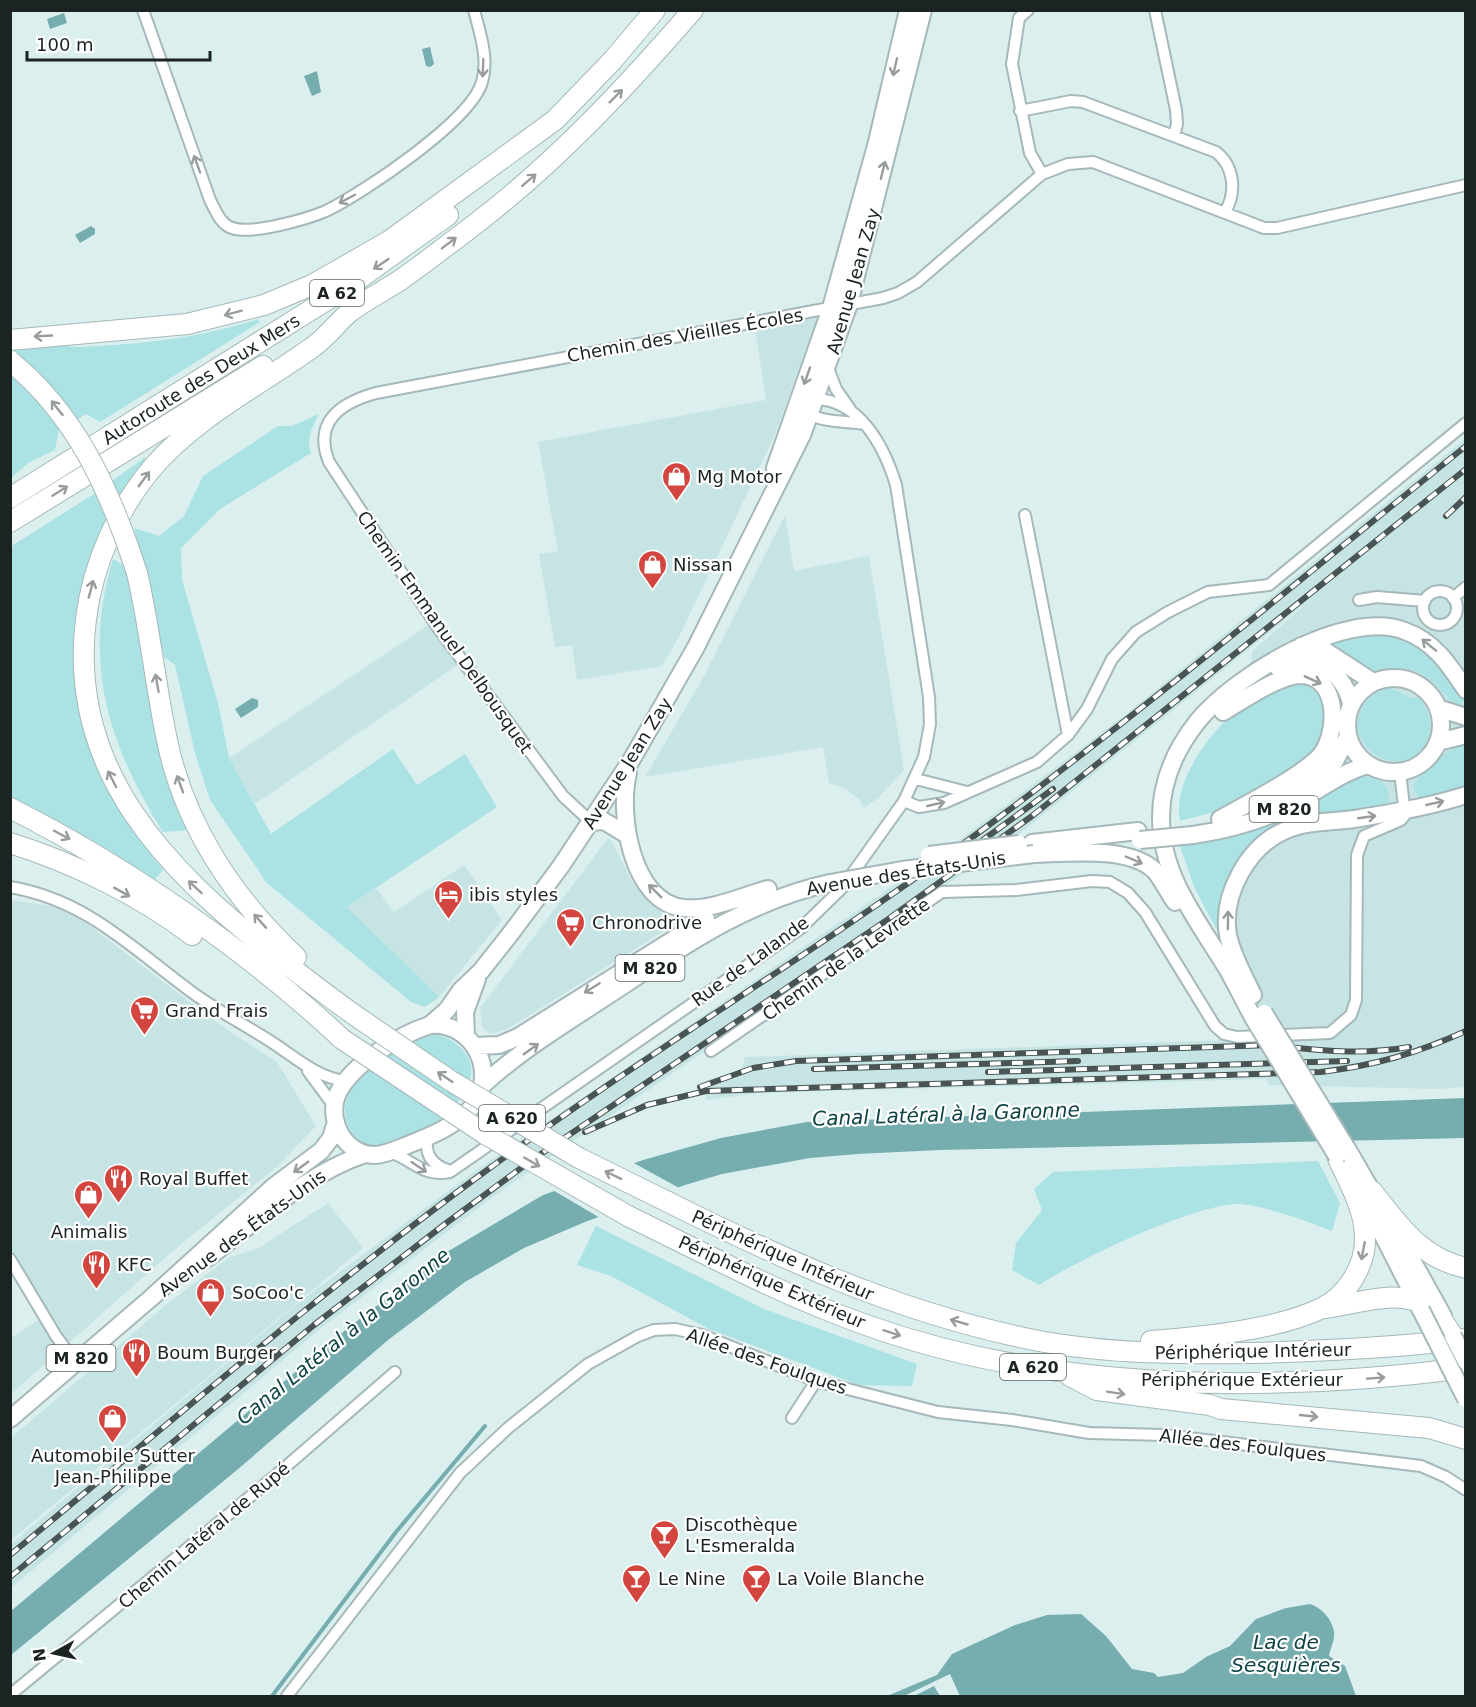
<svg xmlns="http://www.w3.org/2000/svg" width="1476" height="1707" font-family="'DejaVu Sans',sans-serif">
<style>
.built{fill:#c7e4e5}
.green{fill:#abe2e3}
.water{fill:#76adaf}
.pier{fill:#dbefef}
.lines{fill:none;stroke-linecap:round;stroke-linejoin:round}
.stream{stroke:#76adaf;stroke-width:4}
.minor-casing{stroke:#a6b8b9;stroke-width:14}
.primary-casing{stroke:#a6b8b9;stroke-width:20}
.motorway-casing{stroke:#a6b8b9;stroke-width:22}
.minor{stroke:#fff;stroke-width:10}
.primary{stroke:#fff;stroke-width:16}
.motorway{stroke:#fff;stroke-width:20}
.rail-casing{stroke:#495454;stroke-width:6}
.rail{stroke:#fff;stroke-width:4;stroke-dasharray:11;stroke-linecap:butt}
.primary-bridge-casing{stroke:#a6b8b9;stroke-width:20;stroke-linecap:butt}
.motorway-bridge-casing{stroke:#a6b8b9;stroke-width:22;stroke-linecap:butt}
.primary-bridge{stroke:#fff;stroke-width:16}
.motorway-bridge{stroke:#fff;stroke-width:20}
.oneway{stroke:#989c9c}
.labels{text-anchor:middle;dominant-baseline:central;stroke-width:4.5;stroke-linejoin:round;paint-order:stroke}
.shield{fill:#fff;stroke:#5f6565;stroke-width:1.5}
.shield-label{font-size:16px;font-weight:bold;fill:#1b2323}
.street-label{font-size:18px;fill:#1b2323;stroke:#fff}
.poi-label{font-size:18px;fill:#1b2323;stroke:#fff;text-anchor:start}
.water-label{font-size:20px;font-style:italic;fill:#0f4345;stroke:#fff}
</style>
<rect width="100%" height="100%" fill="#dbefef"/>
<path class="built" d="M813,318L817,320L774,437L679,637L662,666L577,680L572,645L555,647L539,554L558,551L538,442L766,400L755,328Z
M1465,439V1087L1437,1089L1269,1085L1267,1079L758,1093L706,1100L705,1081L742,1070L745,1057L1226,1040L1260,1042L1234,914L1252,651L1316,595L1013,839L494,1196L320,1329L11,1588V1544L298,1303L475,1171L956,843L1121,718Z
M785,515L794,571L869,556L904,770L879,797L864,808L859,799L844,788L829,783L823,747L645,777L703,678Z
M430,624L459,664L255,804L229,758Z
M608,838L612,842L633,883L648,901L675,924L506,1030L490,1034L482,1027L480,1008Z
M464,865L502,920L439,997L346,908L376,888L394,912Z
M10,900L52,906L82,920L220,1025L277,1062L316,1126L277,1167L181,1244L11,1394V1338L47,1314L11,1251Z
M328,1203L363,1248L11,1540V1438L168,1303L230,1257L259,1248Z"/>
<path class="green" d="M258,319L260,322L100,422L86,414L77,420L46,380L13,350L68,344L70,347C135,345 196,339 258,319Z
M10,374L32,394L59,429L55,450L28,463L11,478Z
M319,414C312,428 306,437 311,453L220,509L181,548L182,580L218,703L229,758L271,834L393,749L417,785L465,754L497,807L347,907L439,997L425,1007L411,1002L267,883L210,800L195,753L175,665L164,657L134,528L159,536L184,516L203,476L278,426H292Z
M144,458L148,459L120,498L112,481Z
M97,492L107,520C42,653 76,761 163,870L153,882L11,799L10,547Z
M113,559L125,566L132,587L161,754L190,830L163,832C108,744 82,662 113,559Z
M1374,631L1419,642L1465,697V701L1458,705C1441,696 1433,677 1415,671C1397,664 1378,674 1364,669C1349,663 1334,650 1320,642Z
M1303,683C1335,695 1330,729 1315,755L1222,810L1180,821C1172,783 1209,732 1238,710C1256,696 1281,686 1303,683Z
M1391,688L1410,698H1420C1429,712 1434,725 1427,741C1407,786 1336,747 1364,704C1370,695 1380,689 1391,688Z
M1465,742V791L1420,800L1413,787C1416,776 1453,745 1465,742Z
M1357,776C1384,777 1389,783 1390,809L1306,821L1239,867L1227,949L1195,889L1179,844Z
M429,1033C446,1036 457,1041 467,1056C485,1084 443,1122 419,1133C408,1138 396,1141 385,1145C357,1155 337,1120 348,1096C362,1065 399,1045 429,1033Z
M1318,1161L1340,1203L1332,1231C1309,1222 1259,1203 1235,1204C1186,1208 1081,1258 1039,1285L1012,1270L1016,1243L1042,1210L1034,1189L1053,1172Z
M596,1226L764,1309L917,1364L912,1386L859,1385L709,1329L611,1276L577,1265Z"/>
<path class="water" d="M64,13L67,23L50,29L47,19Z
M430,47L434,64L430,67L426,66L422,49Z
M317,71L321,92L312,96L304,76Z
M91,226L95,229V234L80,243L75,235Z
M252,698L258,700V707L241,718L235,709Z
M1465,1098V1138L940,1150L857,1154L810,1158L722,1174L685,1185L585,1222L524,1248L465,1282L388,1340L237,1470L11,1655V1611L343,1332L442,1255L543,1195L643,1160L721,1138L807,1122Z
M1310,1604C1322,1608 1332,1619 1334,1632C1335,1640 1330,1649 1329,1656L1345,1666L1356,1696H887L937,1675L952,1654L1015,1625L1047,1615L1081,1614L1106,1636L1132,1669L1154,1673L1158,1677L1183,1673L1206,1657L1230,1646L1256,1619L1286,1608Z"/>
<path class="pier" d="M630,1161L681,1189L602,1219L551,1189Z
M950,1674L960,1696H940L934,1686L914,1696H904Z"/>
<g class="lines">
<path class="stream" d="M272,1696L396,1532L485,1426"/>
<defs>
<path id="minor" d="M143,10L210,200C216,211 220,224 232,228C252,235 307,219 326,211C363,193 471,121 482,82C489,59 480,33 474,10
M1028,10L1019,18L1012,64L1030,153L1042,174
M1155,10L1176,110L1177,124L1174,136
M1020,111L1071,101L1083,102L1216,152C1234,166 1237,192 1225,212
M828,368L836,389L850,409
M807,411C817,423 849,421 864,424
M1025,515L1068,735
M1423 608a17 17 0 1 1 34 0a17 17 0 1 1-34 0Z
M1453,598L1466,587
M1359,600L1377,597L1425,601
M916,779L967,792
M904,801L919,807L944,803L1037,762L1068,735L1087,709L1112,659L1136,632L1168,612L1208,592L1269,585L1466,423
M591,822L563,796L436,625L329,462C313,422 340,403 376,393L883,298L898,293L917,282L1042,174L1068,164L1093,162L1264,228H1277L1466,185
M10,887C87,900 133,949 193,993C218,1011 245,1025 270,1041C295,1057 316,1077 345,1081
M711,1051L942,892L1016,890L1092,881L1110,882L1128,893L1145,912L1215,1026L1224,1034L1237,1037L1330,1033L1351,1015L1356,1000L1357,855L1364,836L1401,820L1405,815L1400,772
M308,1071L334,1106
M427,1137C425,1156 432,1165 450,1171
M390,1152C415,1161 422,1177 450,1172L801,928L842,888L904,801L924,757L930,724L929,697L896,485C884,446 859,397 811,399
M10,1259L56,1336L76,1363
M792,1418L816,1381
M10,1695L275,1476L395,1372
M287,1696L460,1473L508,1428L588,1364L638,1336L654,1330L675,1329L702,1335L816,1381L938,1412L1012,1420L1089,1433L1164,1435L1421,1466L1446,1477L1466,1490"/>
<path id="primary" d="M775,468L831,308L876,146L908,10
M1301,646L1324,650L1373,682
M1279,669C1312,652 1342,669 1351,703
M1347 725a47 47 0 1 1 94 0a47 47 0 1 1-94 0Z
M1438,708L1466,717
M1438,742L1466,735
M628,773C618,813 631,903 684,908C710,911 743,896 768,889
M1271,802L1335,761L1348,736
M1220,819C1247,804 1296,779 1317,759C1339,739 1341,676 1301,675C1279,675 1242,701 1223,712
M591,822L604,821L627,835
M1193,835C1228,830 1259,822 1290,806C1317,792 1339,773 1368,765
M1032,843L1138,831
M1034,854C1068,853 1128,846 1154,870C1162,879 1168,892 1175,902
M1253,995C1244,976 1232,955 1228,935C1221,895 1248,846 1286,830C1306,821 1332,822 1354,819C1391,813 1429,807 1466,795
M1254,1019C1245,1003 1237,986 1228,970C1199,922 1161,877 1161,818C1161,782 1175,750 1197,722C1234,676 1345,608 1405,631C1435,642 1449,665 1466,690
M430,1025L447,1010L461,990L481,971L511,933L561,866L632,759L696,647L802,435L849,304L923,10
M430,1025C475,1022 499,1074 471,1108C454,1128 425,1138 400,1148C392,1151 383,1155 374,1155C343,1154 325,1117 339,1091C354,1063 401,1034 430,1025Z
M466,1036L465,1012L477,979
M475,1046L499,1045L518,1037L706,919
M484,1084C521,1050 566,1023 607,996C679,949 746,901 830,883
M1352,1157L1378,1202
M1362,1194L1421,1310
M1393,1226L1443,1316
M206,1259C256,1222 305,1174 365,1154
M10,1419L151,1298L273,1187L321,1151L331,1138L336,1122"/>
<path id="motorway" d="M10,340L187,324L264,305L312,285L389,241L555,120L612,61L655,10
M10,498L346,288L448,215
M10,522L263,366
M137,573C150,628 155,684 167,740C184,824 233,898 296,957
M10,808C127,867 247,950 342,1039
M10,843C74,863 139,895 192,935
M366,1023C335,1002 306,979 276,956C166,870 67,770 86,619C93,563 117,510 153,467C195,418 258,386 310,349C326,339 337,322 351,311C366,300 383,291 399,281C427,261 456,239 483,218C561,157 628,85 693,10
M1372,1191C1399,1225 1420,1258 1466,1268
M666,1201C780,1258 889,1308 1015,1336C1092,1354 1174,1354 1253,1353C1324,1351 1395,1348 1466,1339
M628,1216C706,1254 784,1296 866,1325C1054,1392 1269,1393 1466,1368
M1325,1308C1359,1304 1398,1287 1430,1307C1439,1312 1446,1327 1453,1336
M1151,1341C1201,1337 1277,1330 1322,1308C1347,1296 1366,1265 1365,1237C1365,1209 1348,1181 1337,1156
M1070,1376L1097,1390L1210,1405L1221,1409L1429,1428L1466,1439"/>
</defs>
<use href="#minor" class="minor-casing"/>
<use href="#primary" class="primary-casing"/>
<use href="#motorway" class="motorway-casing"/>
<use href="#minor" class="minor"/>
<use href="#primary" class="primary"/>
<use href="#motorway" class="motorway"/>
<defs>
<path id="rail" d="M1446,516L1466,497
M961,856L1053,789
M814,1069L1078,1061
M988,1072L1347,1061
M700,1087L753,1068L796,1061L1273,1045C1320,1051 1363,1055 1409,1047
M585,1132L647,1105L706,1091L1321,1072C1376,1065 1415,1054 1466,1031
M10,1555C166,1426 319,1293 483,1173C653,1048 836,940 1005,813C1162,695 1313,569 1466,446
M10,1577L314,1325L449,1221L532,1160L887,920L1032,816L1466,469"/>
</defs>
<use href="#rail" class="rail-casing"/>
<use href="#rail" class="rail"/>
<defs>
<path id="primary-bridge" d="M1140,840L1193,835
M929,855L1019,844
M830,883L902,870L1034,854
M1264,1013L1352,1157
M1254,1019L1337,1156
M1421,1310L1466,1399
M1453,1336L1466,1361"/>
<path id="motorway-bridge" d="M10,361C77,415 111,493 137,573
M366,1023L451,1081L579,1158L666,1201
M342,1039L485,1134L628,1216"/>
</defs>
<use href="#primary-bridge" class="primary-bridge-casing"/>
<use href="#motorway-bridge" class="motorway-bridge-casing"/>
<use href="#primary-bridge" class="primary-bridge"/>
<use href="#motorway-bridge" class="motorway-bridge"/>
</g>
<defs><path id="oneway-shaft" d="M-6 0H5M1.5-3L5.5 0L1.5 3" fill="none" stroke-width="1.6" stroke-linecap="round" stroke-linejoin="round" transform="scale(1.5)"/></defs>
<g class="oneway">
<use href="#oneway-shaft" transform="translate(895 67) rotate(103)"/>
<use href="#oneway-shaft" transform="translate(483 68) rotate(92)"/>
<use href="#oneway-shaft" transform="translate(616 96) rotate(-45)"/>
<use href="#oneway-shaft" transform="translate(197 164) rotate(-110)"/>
<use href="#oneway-shaft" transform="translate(883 170) rotate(-76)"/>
<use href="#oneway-shaft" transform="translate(529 180) rotate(-41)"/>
<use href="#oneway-shaft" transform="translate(347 199) rotate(152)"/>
<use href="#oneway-shaft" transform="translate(449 243) rotate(-37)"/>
<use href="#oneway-shaft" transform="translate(381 264) rotate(146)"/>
<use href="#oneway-shaft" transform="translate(233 313) rotate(165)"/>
<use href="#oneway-shaft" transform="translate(43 336) rotate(177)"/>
<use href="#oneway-shaft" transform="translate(807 376) rotate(109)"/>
<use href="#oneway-shaft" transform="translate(57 408) rotate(-128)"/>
<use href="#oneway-shaft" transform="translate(144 479) rotate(-54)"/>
<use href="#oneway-shaft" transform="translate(60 491) rotate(-32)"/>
<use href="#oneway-shaft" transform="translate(91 589) rotate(-75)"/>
<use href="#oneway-shaft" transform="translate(1429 645) rotate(-141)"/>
<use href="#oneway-shaft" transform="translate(1313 680) rotate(24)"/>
<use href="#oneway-shaft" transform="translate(157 683) rotate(-100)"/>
<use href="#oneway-shaft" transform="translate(112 779) rotate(-117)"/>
<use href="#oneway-shaft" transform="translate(180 784) rotate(-110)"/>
<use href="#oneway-shaft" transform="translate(1435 803) rotate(-13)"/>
<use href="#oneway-shaft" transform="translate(936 804) rotate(-13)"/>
<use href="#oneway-shaft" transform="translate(1367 817) rotate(-8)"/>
<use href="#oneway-shaft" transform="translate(62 835) rotate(28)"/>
<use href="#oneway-shaft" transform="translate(1134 860) rotate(23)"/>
<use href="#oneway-shaft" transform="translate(195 887) rotate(-137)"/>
<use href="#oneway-shaft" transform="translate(655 891) rotate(-135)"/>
<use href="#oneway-shaft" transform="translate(122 892) rotate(29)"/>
<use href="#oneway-shaft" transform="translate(1228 920) rotate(-89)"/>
<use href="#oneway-shaft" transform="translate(260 921) rotate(-132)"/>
<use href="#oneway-shaft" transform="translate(592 988) rotate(148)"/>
<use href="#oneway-shaft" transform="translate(531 1049) rotate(-35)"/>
<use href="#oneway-shaft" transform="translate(445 1077) rotate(-146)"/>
<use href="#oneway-shaft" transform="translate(532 1162) rotate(30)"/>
<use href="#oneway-shaft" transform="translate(301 1167) rotate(144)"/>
<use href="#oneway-shaft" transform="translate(419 1167) rotate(34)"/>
<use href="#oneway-shaft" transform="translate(613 1175) rotate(-154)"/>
<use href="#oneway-shaft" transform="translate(1363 1251) rotate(101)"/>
<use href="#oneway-shaft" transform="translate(959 1322) rotate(-164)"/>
<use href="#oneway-shaft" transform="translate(892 1333) rotate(18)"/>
<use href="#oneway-shaft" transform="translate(1376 1378) rotate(-4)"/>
<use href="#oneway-shaft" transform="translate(1116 1393) rotate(9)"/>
<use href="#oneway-shaft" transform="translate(1309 1416) rotate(6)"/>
</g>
<defs>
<symbol id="shop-pin" viewBox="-11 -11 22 30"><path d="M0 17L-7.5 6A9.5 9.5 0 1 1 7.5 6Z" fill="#d3453f" stroke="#fff"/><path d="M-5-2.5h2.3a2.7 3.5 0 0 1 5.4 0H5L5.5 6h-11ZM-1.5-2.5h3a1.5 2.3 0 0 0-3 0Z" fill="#fff"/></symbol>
<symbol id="hotel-pin" viewBox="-11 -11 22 30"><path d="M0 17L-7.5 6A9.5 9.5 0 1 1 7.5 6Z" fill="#d3453f" stroke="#fff"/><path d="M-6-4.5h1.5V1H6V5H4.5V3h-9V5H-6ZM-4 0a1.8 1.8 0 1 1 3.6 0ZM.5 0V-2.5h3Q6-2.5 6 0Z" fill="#fff"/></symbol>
<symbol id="supermarket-pin" viewBox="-11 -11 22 30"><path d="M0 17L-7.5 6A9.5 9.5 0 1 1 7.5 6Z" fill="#d3453f" stroke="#fff"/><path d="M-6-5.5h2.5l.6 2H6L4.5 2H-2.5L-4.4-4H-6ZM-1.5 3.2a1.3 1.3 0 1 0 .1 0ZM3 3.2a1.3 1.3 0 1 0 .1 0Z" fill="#fff"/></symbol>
<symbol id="restaurant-pin" viewBox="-11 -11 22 30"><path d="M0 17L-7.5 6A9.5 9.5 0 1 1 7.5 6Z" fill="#d3453f" stroke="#fff"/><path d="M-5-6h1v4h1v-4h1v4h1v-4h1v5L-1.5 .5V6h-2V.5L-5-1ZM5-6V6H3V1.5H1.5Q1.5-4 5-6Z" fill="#fff"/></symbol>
<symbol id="bar-pin" viewBox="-11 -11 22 30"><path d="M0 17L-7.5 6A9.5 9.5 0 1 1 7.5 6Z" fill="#d3453f" stroke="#fff"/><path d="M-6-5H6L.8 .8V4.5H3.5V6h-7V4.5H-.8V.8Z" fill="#fff"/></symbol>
</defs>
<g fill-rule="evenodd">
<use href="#shop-pin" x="660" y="460" width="33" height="45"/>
<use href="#shop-pin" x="636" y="548" width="33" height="45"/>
<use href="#hotel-pin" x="432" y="878" width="33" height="45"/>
<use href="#supermarket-pin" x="554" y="906" width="33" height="45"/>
<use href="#supermarket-pin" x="128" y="994" width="33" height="45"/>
<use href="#restaurant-pin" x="102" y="1162" width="33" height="45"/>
<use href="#shop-pin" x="72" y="1178" width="33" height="45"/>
<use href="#restaurant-pin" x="80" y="1248" width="33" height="45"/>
<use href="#shop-pin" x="194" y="1276" width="33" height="45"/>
<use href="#restaurant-pin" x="120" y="1336" width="33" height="45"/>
<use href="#shop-pin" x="96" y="1402" width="33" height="45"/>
<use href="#bar-pin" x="648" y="1518" width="33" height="45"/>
<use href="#bar-pin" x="620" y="1562" width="33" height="45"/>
<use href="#bar-pin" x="740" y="1562" width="33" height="45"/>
</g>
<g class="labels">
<g class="shield">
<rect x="310" y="280" width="54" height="26" rx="4.5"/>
<rect x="1249.5" y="796" width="69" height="26" rx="4.5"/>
<rect x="615.5" y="955" width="69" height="26" rx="4.5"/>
<rect x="479" y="1105" width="66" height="26" rx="4.5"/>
<rect x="46.5" y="1345" width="69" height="26" rx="4.5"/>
<rect x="1000" y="1354" width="66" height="26" rx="4.5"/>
</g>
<g class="shield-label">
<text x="337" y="293">A 62</text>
<text x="1284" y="809">M 820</text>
<text x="650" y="968">M 820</text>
<text x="512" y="1118">A 620</text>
<text x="81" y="1358">M 820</text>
<text x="1033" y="1367">A 620</text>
</g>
<g class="street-label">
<text transform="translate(853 281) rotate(-74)">Avenue Jean Zay</text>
<text transform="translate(685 335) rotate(-10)">Chemin des Vieilles Écoles</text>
<text transform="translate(201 379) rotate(-32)">Autoroute des Deux Mers</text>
<text transform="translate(445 632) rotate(55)">Chemin Emmanuel Delbousquet</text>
<text transform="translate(627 763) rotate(-58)">Avenue Jean Zay</text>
<text transform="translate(906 873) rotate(-9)">Avenue des États-Unis</text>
<text transform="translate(846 959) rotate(-35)">Chemin de la Levrette</text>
<text transform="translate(750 961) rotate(-36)">Rue de Lalande</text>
<text transform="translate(242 1233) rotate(-36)">Avenue des États-Unis</text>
<text transform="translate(783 1255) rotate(24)">Périphérique Intérieur</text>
<text transform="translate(772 1282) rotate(24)">Périphérique Extérieur</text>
<text transform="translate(1253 1351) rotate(-1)">Périphérique Intérieur</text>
<text transform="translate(767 1361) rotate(19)">Allée des Foulques</text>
<text x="1242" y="1379">Périphérique Extérieur</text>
<text transform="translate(1243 1445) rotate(7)">Allée des Foulques</text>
<text transform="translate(204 1535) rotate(-40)">Chemin Latéral de Rupé</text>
</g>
<g class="poi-label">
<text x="697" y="476">Mg Motor</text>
<text x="673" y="564">Nissan</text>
<text x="469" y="894">ibis styles</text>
<text x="592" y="922">Chronodrive</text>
<text x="165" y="1010">Grand Frais</text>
<text x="139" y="1178">Royal Buffet</text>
<text x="89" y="1231" text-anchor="middle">Animalis</text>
<text x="117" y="1264">KFC</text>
<text x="232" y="1292">SoCoo'c</text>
<text x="157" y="1352">Boum Burger</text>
<text x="113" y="1455" text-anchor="middle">Automobile Sutter<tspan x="113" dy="21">Jean-Philippe</tspan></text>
<text x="685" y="1524">Discothèque<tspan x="685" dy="21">L'Esmeralda</tspan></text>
<text x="658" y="1578">Le Nine</text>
<text x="777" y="1578">La Voile Blanche</text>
</g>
<g class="water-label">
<text transform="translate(946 1114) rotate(-2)">Canal Latéral à la Garonne</text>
<text transform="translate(343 1336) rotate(-39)">Canal Latéral à la Garonne</text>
<text x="1286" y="1642">Lac de<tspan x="1286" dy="23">Sesquières</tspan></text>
</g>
</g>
<rect width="1476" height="1707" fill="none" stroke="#1b2323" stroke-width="24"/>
<g transform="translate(54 1653) rotate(262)" stroke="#ffffff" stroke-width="4.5" paint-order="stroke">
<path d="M0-4.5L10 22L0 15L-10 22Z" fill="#1b2323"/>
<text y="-9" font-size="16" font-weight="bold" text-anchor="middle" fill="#1b2323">N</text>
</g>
<path d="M27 51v9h183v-9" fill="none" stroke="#1b2323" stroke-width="3"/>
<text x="36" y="51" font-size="18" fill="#1b2323" stroke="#ffffff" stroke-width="4.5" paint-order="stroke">100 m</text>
</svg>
